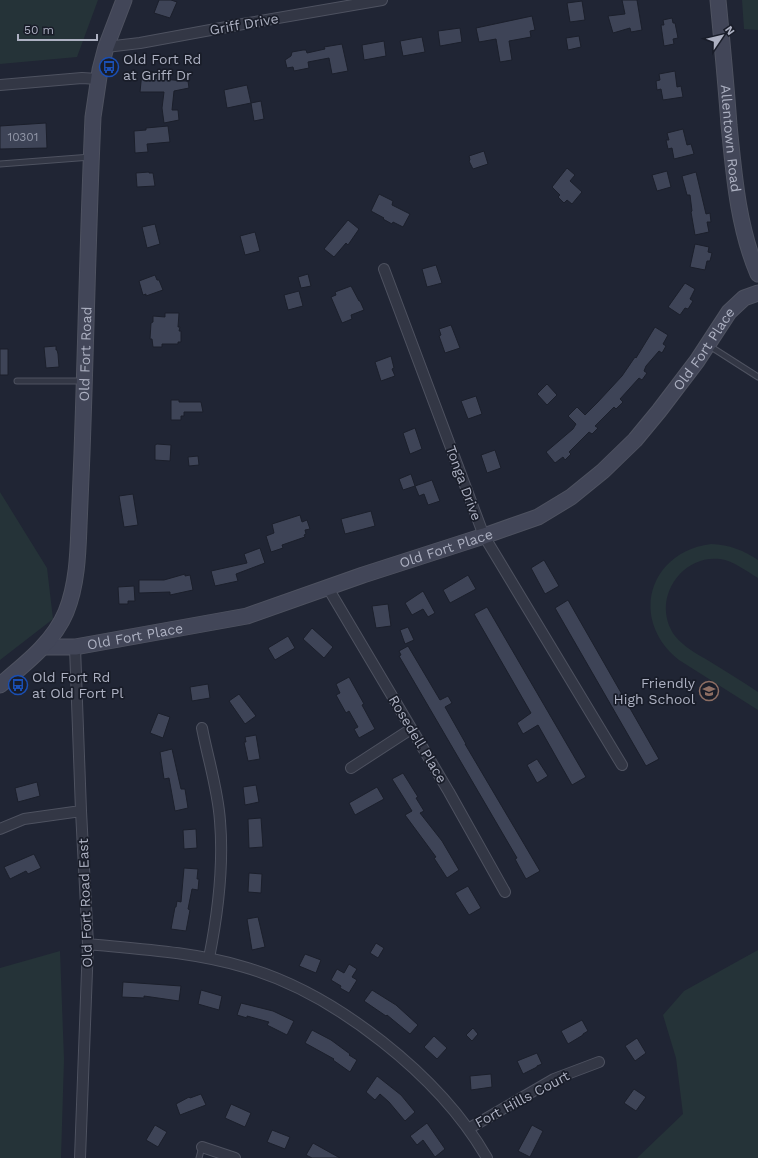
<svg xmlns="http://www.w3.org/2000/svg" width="758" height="1158" font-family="'Work Sans',sans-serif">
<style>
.green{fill:#253338}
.building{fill:#3e4457;stroke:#1b1f2b}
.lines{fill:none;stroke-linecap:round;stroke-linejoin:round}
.lane-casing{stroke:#4e5260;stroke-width:7}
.street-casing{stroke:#4e5260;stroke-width:12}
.secondary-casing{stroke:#4e5260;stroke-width:17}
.lane{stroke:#333745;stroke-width:5}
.street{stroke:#333745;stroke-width:10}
.secondary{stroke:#424658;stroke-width:15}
.labels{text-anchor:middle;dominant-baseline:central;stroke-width:3.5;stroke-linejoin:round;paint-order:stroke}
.number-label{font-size:12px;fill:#9196a7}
.street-label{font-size:14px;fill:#adb1c2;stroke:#191d29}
.poi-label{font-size:14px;fill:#adb1c2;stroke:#191d29;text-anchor:start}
</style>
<rect width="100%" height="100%" fill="#202534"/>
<path class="green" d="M0,0H98L77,57L0,64Z
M742,0H758V30L744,29Z
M0,492L47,568L53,619L0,660Z
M711,544C730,545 743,550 758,560V578C746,571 734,561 720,559C680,554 650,602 675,636C684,647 697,654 709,661C725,671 742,681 758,692V710L679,660C629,621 648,552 711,544Z
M758,950V1158H637L683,1114L676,1058L663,1015L684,991Z
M60,951L64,1059L61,1158H0V968Z"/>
<path class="building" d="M159,0H171L177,2L170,18L154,13Z
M622,0H637L642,30L631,32L630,28L613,33L608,16L625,14Z
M582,1L585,20L570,22L567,3Z
M532,16L535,30L530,31L531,37L509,41L512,60L500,62L496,39L479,42L476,28Z
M672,18L673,23H675L678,38L673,39L674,44L664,46L661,25H664L663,20Z
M460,28L462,42L440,46L438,31Z
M579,36L581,47L568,50L566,38Z
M422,37L425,52L403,56L400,41Z
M384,41L386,56L364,60L362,45Z
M342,44L348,71L332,74L329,58L308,62L309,68L294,71L293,67L287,68L285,60L291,56L292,52L303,50H306L307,53L325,49L324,47Z
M675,71L677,87L681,86L683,97L663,100L661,89L657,90L656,81L660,80L659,74Z
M142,72H153V78L184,81H188L189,88L174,91L172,110H178L179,120L164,123L162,108L164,92H140Z
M247,85L251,103L227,108L224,90Z
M261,101L264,119L254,121L251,103Z
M46,123L47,148L0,149V126Z
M168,126L170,142L147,144L148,152L135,153L134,131L146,130V128Z
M683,129L687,145L691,144L694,154L674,159L672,148L668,149L666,140H669L667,133Z
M484,151L488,164L473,169L469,161L470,160L469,156Z
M567,168L575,175L570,181L582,192L572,204L567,200L564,203L558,197L560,195L552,187Z
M667,171L671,187L657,191L652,175Z
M149,172V173H153L155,186L137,187L136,173Z
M696,172L706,214L710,213L711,222H707L709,232L695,235L691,212L692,211L690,195H687L682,176Z
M379,194L393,201L392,205L410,214L403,227L393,222L392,224L383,219L384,218L371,211Z
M348,220L359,229L348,245L346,243L334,257L324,249Z
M155,224L160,244L147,248L142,227Z
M255,232L260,251L245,255L240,236Z
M695,244L709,247L708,252L712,253L710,261H707L705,270L690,267Z
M436,265L442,283L427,287L422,269Z
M308,274L311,286L301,288L298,277Z
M155,275L157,280H159L163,290L146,296V294L143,295L139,281Z
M685,283L695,289L690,299L693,301L688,309L685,308L680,315L668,307Z
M351,286L359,301H360L364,310L351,315L352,319L342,323L331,297L336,295L335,292Z
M299,291L303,306L288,310L284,295Z
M165,313H179L178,327H180L179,331H181V342H178V344H162V347H153L152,339H150L151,323L153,322V316L165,317Z
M451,325L460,348L445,353L439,336L441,335L439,329Z
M655,327L668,335L663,344L666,346L662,353L659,351L646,366L644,371L647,373L642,380L639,378L620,399L623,402L616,409L614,407L595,426L598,428L592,434L589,432L569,452L571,454L565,460L563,457L555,463L546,452L573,429L576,424L568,416L577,407L585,415L597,403L622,376L635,357L636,358Z
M56,346V350H57L58,354L59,367L46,368L44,347Z
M0,349H8V375H0Z
M391,356L394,368L392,369L395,376L381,381L375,362Z
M547,384L557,395L547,405L537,394Z
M476,396L482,414L468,419L461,401Z
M171,400H179V402H201L203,412H184V416H181V420H171Z
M415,428L422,449L410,454L403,433Z
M157,444L171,445L170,461L155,460V445Z
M495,450L501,468L487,473L481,455Z
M198,456L199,465L189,466L188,457Z
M411,474L415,486L403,490L399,479Z
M432,480L440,501L428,505L424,494L419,496L415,486Z
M133,494L138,525L124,527L119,496Z
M371,511L375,526L345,534L341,519Z
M300,515L302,522L307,520L310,529L305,530L306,534L304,535L305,537L282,545L283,548L271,552L266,536L274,533L272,524Z
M260,548L265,563L236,574L238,581L215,586L211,571L247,563L244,554Z
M544,560L559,586L545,594L531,568Z
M185,574V576L190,575L193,590L170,595V592L139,593V580H164Z
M468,575L476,589L450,603L443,590Z
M134,586L135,601H128V604H119L118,587Z
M423,591L435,613L428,617L423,609L412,615L405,603Z
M568,600L659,759L646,766L555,608Z
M388,604L391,626L376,628L372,606Z
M487,607L586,777L572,785L538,725L523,734L517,723L531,713L474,614Z
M408,627L414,640L405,644L400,630Z
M312,628L333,647L324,658L303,639Z
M288,636L295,648L275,660L268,648Z
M408,646L440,700L448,696L452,703L445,707L466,744H465L540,871L526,879L515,859L517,858L399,656L401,655L399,651Z
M349,677L364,704L362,705L375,729L359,738L354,729L358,727L349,711L346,713L336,695L340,693L336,684Z
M208,684L210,698L192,701L190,687Z
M239,694L256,716L245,724L229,701Z
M158,713L170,717L163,738L150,733Z
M256,735L260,759L248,761L244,742H246L245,737Z
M172,749L181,789H185L188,808L175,811L169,778L164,779L160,752Z
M537,759L548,776L537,783L527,765Z
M403,773L418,797L416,798L424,811L420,813L442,841L459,870L447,878L434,858L436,857L405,815L412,811L392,779Z
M37,782L40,796L18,802L15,788Z
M256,785L259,802L245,805L243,787Z
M377,787L384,799L355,815L349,803Z
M261,818L263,847L249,848L248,819Z
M196,829L197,848L184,849L183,830Z
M34,854L41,868L28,874L26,871L10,879L4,867Z
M184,868L198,869L197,879H199L198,890L192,889L188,909L190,910L186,931L171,929L175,907H176L177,901L181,902Z
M249,873L262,874L261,893L248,892Z
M468,886L481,908L469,915L455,893Z
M258,917L265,947L252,950L247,919Z
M376,943L384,948L378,958L370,953Z
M305,954L321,960L316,973L299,966Z
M349,964L357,969L352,977L357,980L349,993L340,988L341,986L331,980L337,969L344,973Z
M123,982L181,986L179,1001L144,996V998L122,997Z
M201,990L222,996L219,1010L198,1004Z
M372,990L396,1005L418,1025L410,1034L387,1015L386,1016L364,1001Z
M241,1003L273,1011L294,1021L287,1035L267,1025L269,1022L247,1016V1018L237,1015Z
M582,1020L588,1031L583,1034V1035L568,1044L561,1031Z
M473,1028L478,1034L472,1041L466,1035Z
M312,1030L331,1040L350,1054L349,1055L357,1060L350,1072L333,1060L334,1059L305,1043Z
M434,1036L447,1048L437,1059L424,1047Z
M637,1038L646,1053L635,1061L625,1046Z
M537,1053L542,1064L537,1066V1067L523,1074L517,1061Z
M491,1074L492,1087L471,1090L470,1076Z
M377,1076L401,1095L415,1112L405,1121L389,1102L380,1094L375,1100L366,1092Z
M634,1089L646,1097L636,1111L624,1103Z
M201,1094L206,1105L180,1115L176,1104L189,1097L190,1098Z
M231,1104L251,1113L245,1127L225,1118Z
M427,1123L445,1149L435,1157L423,1140L417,1145L410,1136Z
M155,1125L167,1132L158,1147L146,1140Z
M532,1125L543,1131L530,1157L518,1151Z
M272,1130L290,1137L285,1149L267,1142Z
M313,1143L340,1158H312L306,1155Z"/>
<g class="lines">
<defs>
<path id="lane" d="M0,164L91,157
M708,345L758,377
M17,381H84
M199,1158L202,1147"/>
<path id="street" d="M106,47L140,43L243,24L382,0
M0,85L82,78L98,79
M384,269L484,536L622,765
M328,588L449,792L505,892
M75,647L81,811L88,944L80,1158
M202,728C208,759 218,790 220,821C224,868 218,913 209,958
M351,768L411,729
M0,829L24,819L81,811
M88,944C140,949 194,952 244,967C335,993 440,1076 487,1158
M468,1129L554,1079L599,1062
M202,1147L235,1158"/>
<g id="secondary">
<path id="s1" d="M718,0C722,42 726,83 729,125C734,175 738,227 758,274"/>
<path id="s2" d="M43,647H75L247,616L363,575L484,536L538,517L571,497L603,471L635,440L659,411L697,361L729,312L744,298L758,293"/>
<path id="s3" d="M0,685C25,664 53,643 66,612C77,585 78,554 79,526C80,501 81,477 82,453C86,341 88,229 93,117L100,70L106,47L124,0"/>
</g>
</defs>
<use href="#lane" class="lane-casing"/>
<use href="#street" class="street-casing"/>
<use href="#secondary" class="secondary-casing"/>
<use href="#lane" class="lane"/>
<use href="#street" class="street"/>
<use href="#secondary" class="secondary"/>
</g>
<defs>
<symbol id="bus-ring" viewBox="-11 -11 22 22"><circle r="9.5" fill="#191d29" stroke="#1a4fb4" stroke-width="1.5"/><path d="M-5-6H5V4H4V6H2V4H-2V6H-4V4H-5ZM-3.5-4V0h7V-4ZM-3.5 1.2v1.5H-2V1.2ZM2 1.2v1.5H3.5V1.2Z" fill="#1a4fb4"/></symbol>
<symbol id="school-ring" viewBox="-11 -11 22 22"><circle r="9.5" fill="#191d29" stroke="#8d6e63" stroke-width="1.5"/><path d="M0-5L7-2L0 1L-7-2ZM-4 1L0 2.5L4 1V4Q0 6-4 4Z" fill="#8d6e63"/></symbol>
</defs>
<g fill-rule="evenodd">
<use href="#bus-ring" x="98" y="56" width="22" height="22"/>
<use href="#bus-ring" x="7" y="674" width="22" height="22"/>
<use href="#school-ring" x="698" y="680" width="22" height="22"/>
</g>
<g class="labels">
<g class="number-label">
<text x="23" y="137">10301</text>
</g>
<g class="street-label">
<text transform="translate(244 24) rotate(-10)">Griff Drive</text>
<text stroke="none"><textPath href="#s1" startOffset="139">Allentown Road</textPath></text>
<text stroke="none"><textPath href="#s2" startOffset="753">Old Fort Place</textPath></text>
<text stroke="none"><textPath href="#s3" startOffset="359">Old Fort Road</textPath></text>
<text transform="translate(464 483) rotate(70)">Tonga Drive</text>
<text stroke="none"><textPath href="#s2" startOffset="417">Old Fort Place</textPath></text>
<text stroke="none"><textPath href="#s2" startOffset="93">Old Fort Place</textPath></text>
<text transform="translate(418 739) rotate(59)">Rosedell Place</text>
<text transform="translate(85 903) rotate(-92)">Old Fort Road East</text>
<text transform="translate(522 1099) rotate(-28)">Fort Hills Court</text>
</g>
<g class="poi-label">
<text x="123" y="59">Old Fort Rd<tspan x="123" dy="16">at Griff Dr</tspan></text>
<text x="32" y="677">Old Fort Rd<tspan x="32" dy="16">at Old Fort Pl</tspan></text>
<text x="695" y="683" text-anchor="end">Friendly<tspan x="695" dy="16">High School</tspan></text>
</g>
</g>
<g transform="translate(722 36) rotate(55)" stroke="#191d29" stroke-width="3" paint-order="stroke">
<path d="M0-3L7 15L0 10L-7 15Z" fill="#adb1c2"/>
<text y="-6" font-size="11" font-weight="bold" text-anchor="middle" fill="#adb1c2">N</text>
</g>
<path d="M18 34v6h79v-6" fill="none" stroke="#adb1c2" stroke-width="2"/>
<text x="24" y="34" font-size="12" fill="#adb1c2" stroke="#191d29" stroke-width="3" paint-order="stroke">50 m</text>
</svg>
